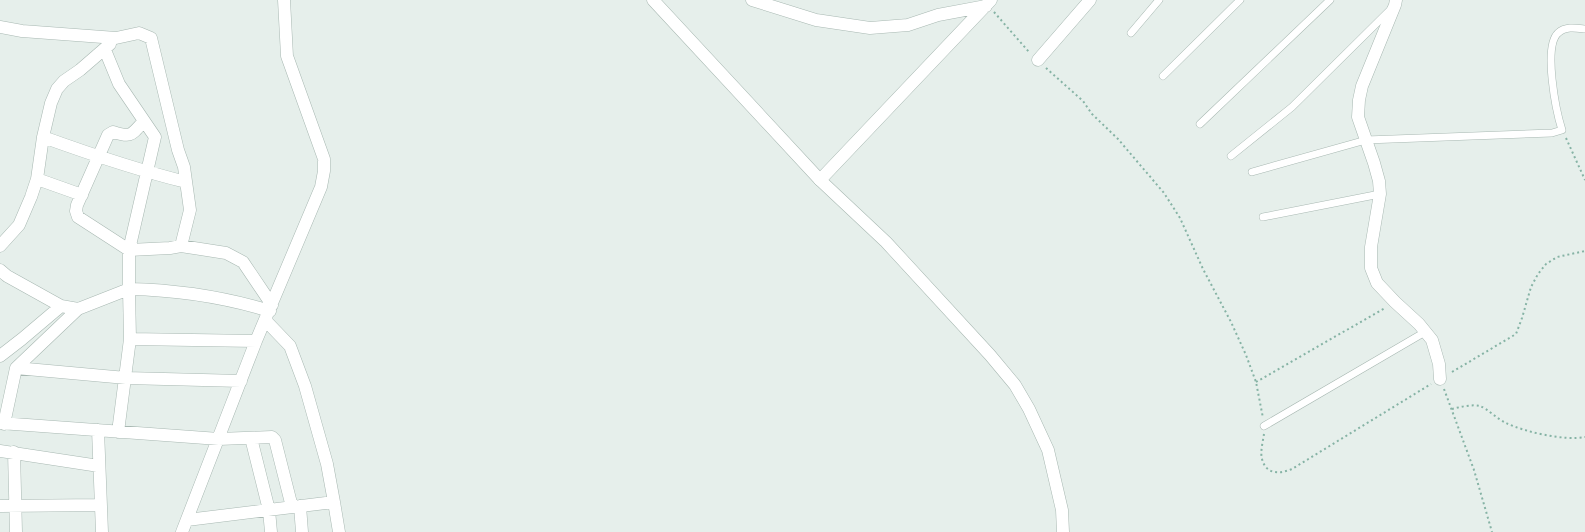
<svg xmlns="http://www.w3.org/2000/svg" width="1585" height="532" font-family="'Space Grotesk',sans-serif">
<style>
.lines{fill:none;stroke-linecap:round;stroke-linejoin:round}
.service-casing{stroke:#a8b8b2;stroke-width:8}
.minor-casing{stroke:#a8b8b2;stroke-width:13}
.tertiary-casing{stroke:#a8b8b2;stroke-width:13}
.path{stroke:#86b3a5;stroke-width:2;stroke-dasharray:2 3;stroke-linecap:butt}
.service{stroke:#fff;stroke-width:7}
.minor{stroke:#fff;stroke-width:12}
.tertiary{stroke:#fff;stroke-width:12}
</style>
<rect width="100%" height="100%" fill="#e6efeb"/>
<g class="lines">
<defs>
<path id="service" d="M1131,33L1159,0
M1163,76L1240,0
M1200,124L1330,0
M1231,156L1292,107L1390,10
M1252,172L1366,140L1552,133L1562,130C1556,111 1543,47 1558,33C1566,26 1576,28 1585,29
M1263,217L1380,194
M1264,426L1425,332"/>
<path id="minor" d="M752,0L816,20L870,28L908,25L938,15L986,6
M1396,0L1395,5L1362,86L1359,100L1358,117L1374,163L1379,181L1380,194L1371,247V268L1377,283L1395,302L1419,324L1432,340L1439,364L1440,379
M0,27L22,31L116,38L139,33L151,38L178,150L184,167L190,210L181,246
M105,50L119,84L155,137L129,250L78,217L76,211L77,205L108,135L113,132C132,138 131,135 144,121
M1038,60L1090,0
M43,137C90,154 137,170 186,182
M37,179L82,195
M820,180L991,0
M0,246L19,225L31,197L37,179L43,137L51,103L57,89L64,81L80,70L110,44
M0,270L7,276L61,306
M266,321L290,346L305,386L327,464L334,502
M130,339L256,341
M0,356L22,339L61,306L78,309
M16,368L78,309L129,289V250L170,248L181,246L226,253L243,262L272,305
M0,423L219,439L272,437L275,440L292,507
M4,424L16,368L126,378L241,381
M98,430L102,532
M118,432L130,339L129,289C177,290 224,297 270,311
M251,438L269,510L271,532
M0,451L99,466
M14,452L16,532
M0,506L101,505
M300,506L302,532
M187,520L334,502L339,532
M182,532L256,341L321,187L324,171V159L287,56L284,0"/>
<path id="tertiary" d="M653,0L820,180L886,242L990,355L1015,385L1029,409L1048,450L1062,510L1063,532"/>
</defs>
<use href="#service" class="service-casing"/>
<use href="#minor" class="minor-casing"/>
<use href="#tertiary" class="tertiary-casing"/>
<path class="path" d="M994,12L1029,52
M1046,68L1083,101L1092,114L1118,139L1164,193L1180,218L1203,269L1231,322L1246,355L1256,382L1263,418
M1566,138L1585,180
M1452,372L1516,334L1522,318L1531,287L1538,274L1546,264L1557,257L1585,251
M1256,382L1385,308
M1444,389L1474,470L1492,532
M1452,409C1460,407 1472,404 1480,406C1488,409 1497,419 1506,423C1525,432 1564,441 1585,437
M1264,434C1263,441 1260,452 1262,459C1266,475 1280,474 1292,469L1431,384"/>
<use href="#service" class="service"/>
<use href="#minor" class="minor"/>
<use href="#tertiary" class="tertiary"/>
</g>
</svg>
